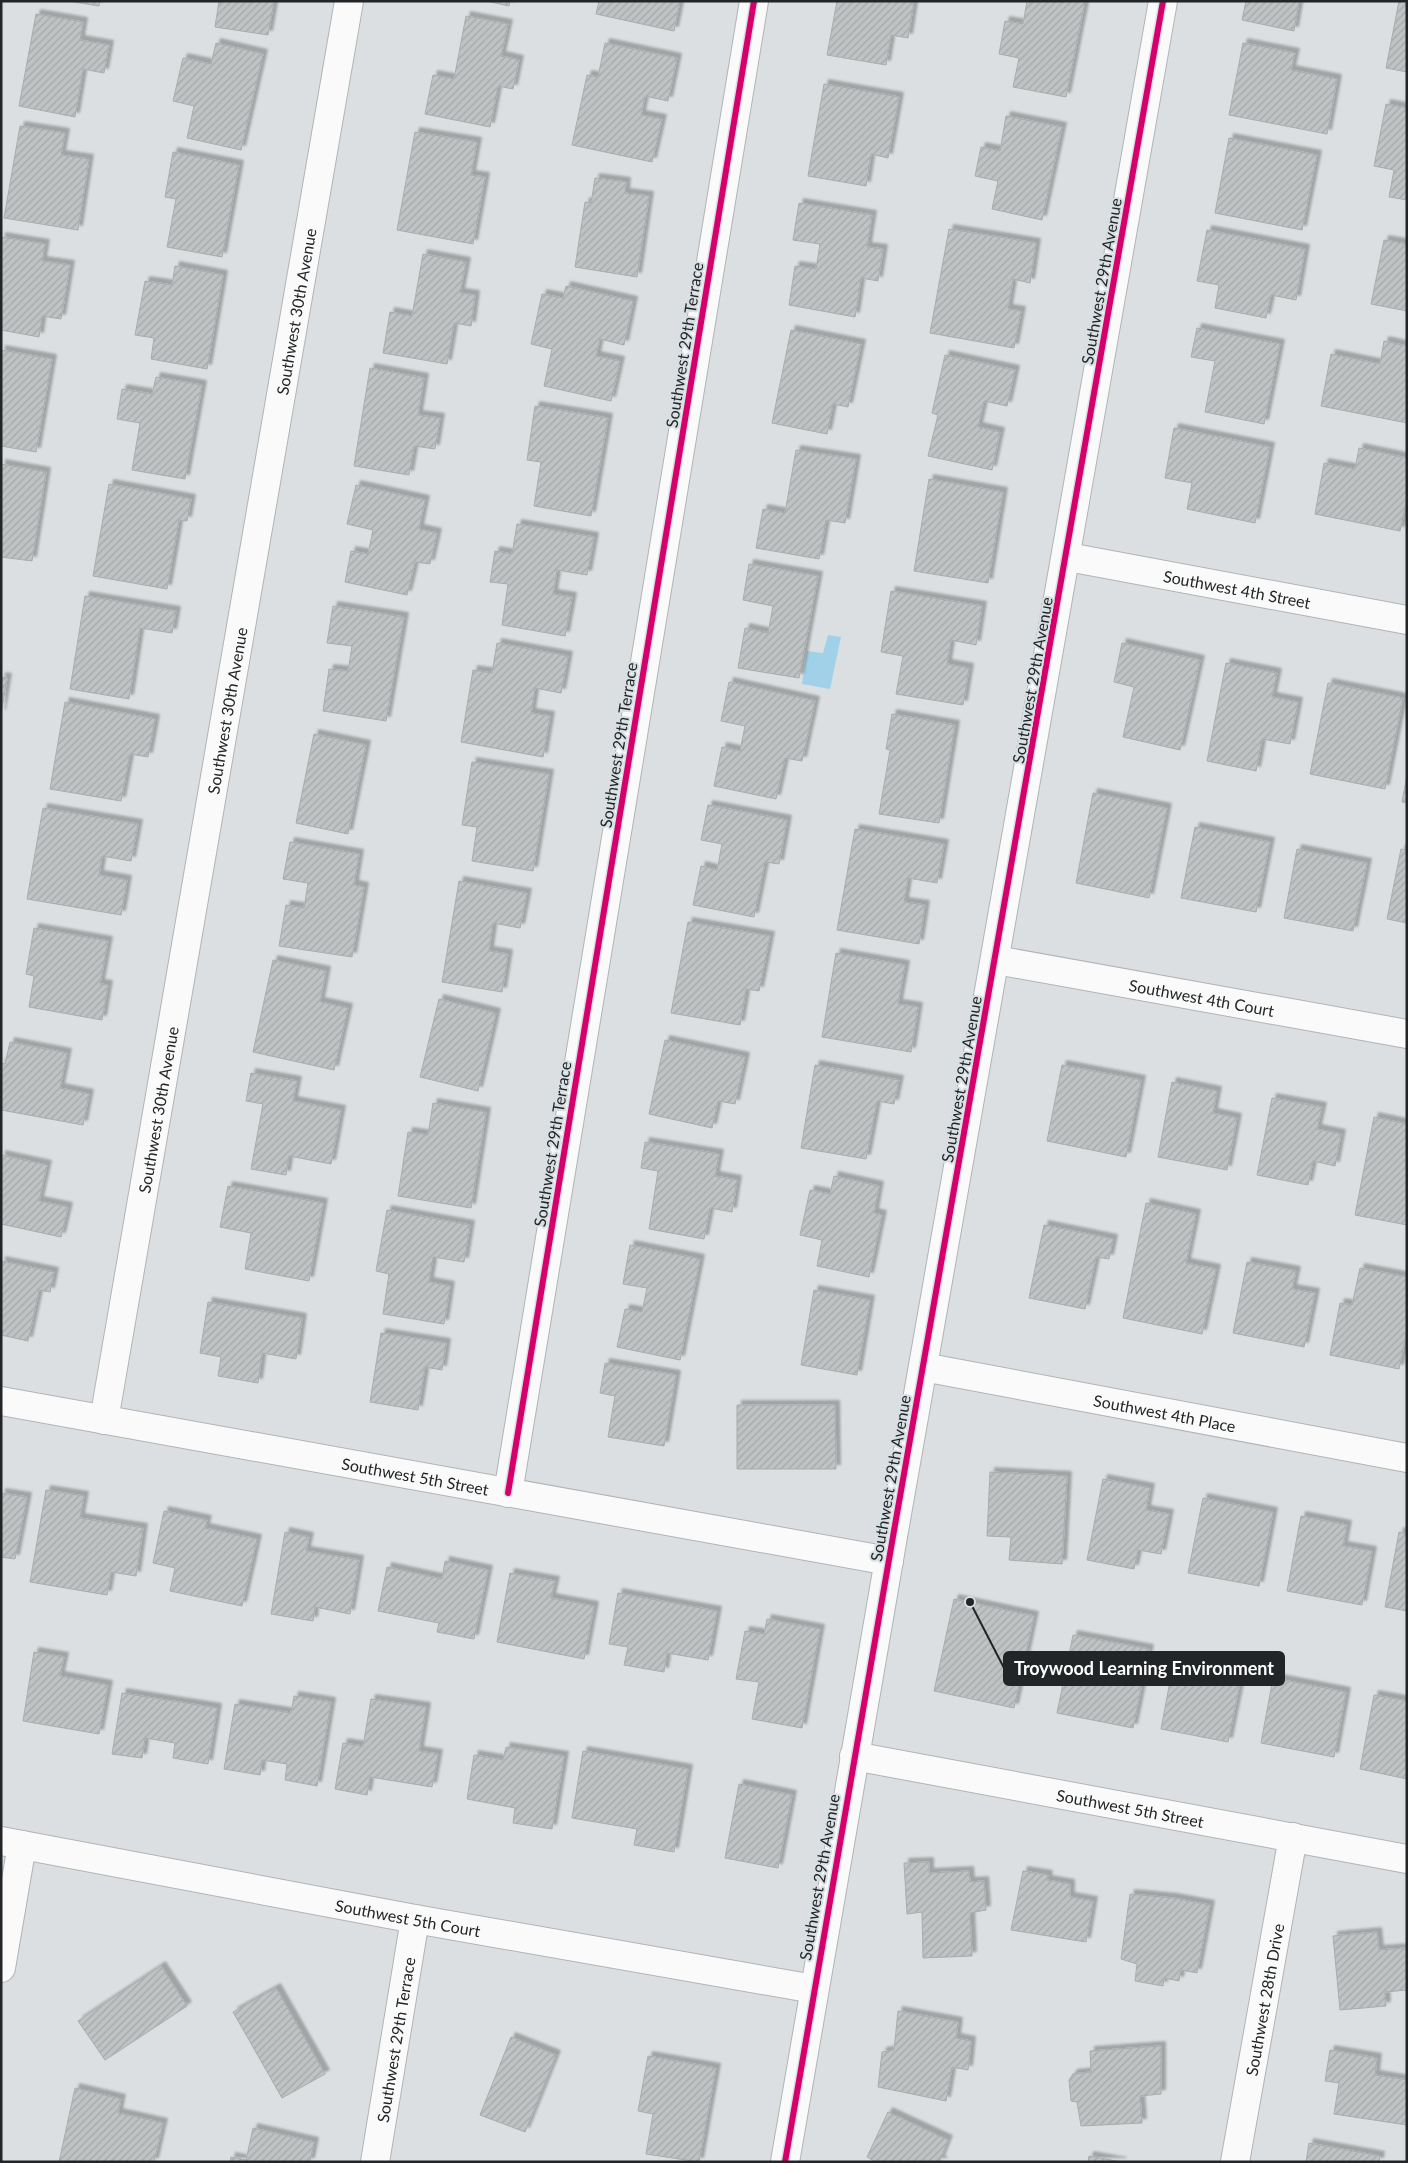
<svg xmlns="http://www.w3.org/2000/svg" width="1408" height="2163" font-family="Lato,sans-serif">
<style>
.water{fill:#a1d1e9}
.building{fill:url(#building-hatch);stroke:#a9acad;filter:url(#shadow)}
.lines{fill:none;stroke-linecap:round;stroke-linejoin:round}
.minor-casing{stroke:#b1b4b5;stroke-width:30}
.minor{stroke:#fafafa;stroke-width:28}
.cycleway-casing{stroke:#d8e0e4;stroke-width:9}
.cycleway{stroke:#d6006c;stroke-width:6}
.labels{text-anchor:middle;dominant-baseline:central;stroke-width:4;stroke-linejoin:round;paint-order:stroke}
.street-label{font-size:16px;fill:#222527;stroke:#d8e0e4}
.leader{fill:none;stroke:#222527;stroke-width:2}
.callout-dot{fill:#222527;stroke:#d8e0e4;stroke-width:2}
.callout{fill:#222527;stroke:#222527;stroke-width:2}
.callout-label{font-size:18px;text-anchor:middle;font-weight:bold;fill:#fff}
</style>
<defs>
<pattern id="building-hatch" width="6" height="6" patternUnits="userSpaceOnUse" patternTransform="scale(1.25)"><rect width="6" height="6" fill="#c0c3c4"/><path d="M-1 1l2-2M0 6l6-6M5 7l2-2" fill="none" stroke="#a5a7a8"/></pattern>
<filter id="shadow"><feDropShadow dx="4.5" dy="-4.5" stdDeviation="1" flood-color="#0004"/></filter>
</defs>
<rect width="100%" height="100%" fill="#dbdfe1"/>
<path class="water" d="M828,635L841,637L830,689L802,684L807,651L823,653Z"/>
<path class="building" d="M68,1H100L99,6Z
M219,1H274L268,35L215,27Z
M486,1H510L509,6Z
M599,1H680L674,31L596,14Z
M837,1H914L908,38L891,35L886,65L827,55Z
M1027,1H1085L1066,97L1013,87L1019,58L999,54L1005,21L1023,24Z
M1246,1H1299L1294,31L1242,20Z
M1399,1H1407V72L1386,68Z
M36,14L83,22L80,40L109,45L104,73L83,69L75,117L19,106Z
M466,16L508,24L501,56L519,60L513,89L498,86L490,127L425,114L433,75L454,79Z
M216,43L263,54L241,150L187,138L194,106L173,101L183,58L211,64Z
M605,43L677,58L668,101L645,96L641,115L662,119L652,162L572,145L587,75L598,77Z
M1243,43L1295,53L1291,70L1337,79L1327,134L1229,115Z
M824,84L899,97L888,158L871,154L866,186L808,176Z
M1386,104L1407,108V200L1389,197L1394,170L1374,166Z
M1006,116L1062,127L1042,220L992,209L998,181L975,176L981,147L1000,151Z
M20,126L65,133L61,155L89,159L78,230L4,218Z
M415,132L477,142L471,175L485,177L473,244L397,230Z
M1229,138L1317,155L1302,230L1215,213Z
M173,152L239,165L222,257L167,247L176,199L165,197Z
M595,178L626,182L625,193L649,196L637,277L575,267L585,202L591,203Z
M799,203L872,215L867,247L883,249L878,281L861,278L855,317L789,305L795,266L816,269L820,244L793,240Z
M949,229L1036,243L1030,283L1013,279L1008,309L1021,311L1014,348L930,333Z
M1207,230L1305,249L1296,300L1271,295L1266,318L1215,308L1219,285L1197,281Z
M1,237L45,244L42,261L70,265L61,319L42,316L39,337L1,330Z
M1384,240L1407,244V311L1371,304Z
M423,254L466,262L460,293L475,295L471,326L454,323L447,364L383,353L390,312L412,316Z
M175,266L223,275L207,369L151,359L154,338L135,335L145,281L172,285Z
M566,286L633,301L624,345L600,339L596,356L620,361L611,401L544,386L552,349L531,344L542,294L563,298Z
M1197,328L1280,344L1264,424L1205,412L1215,361L1191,357Z
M791,330L861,344L848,407L833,404L827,434L772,423Z
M1384,341L1407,346V423L1321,406L1331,354L1380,364Z
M1,350L52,359L36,452L1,446Z
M945,355L1015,370L1007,406L984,401L978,427L1000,432L992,470L928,456L938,415L932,413Z
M370,368L424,378L418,415L440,418L435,449L414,446L409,475L354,466Z
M156,377L202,385L185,479L132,470L140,423L117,419L122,389L152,394Z
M535,406L608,418L591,516L534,506L541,462L527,460Z
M1174,428L1270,447L1255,523L1187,509L1192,483L1165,478Z
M1359,448L1407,458V498L1400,531L1315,514L1324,463L1355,469Z
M796,450L856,459L845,523L826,520L819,559L756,548L763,509L785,513Z
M1,464L46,472L32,561L1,557Z
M929,479L1003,492L988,583L914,571Z
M109,484L191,499L187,521L179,520L167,589L93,576Z
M356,485L425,500L419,529L437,533L430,564L415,562L407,595L345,582L351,551L368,554L373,530L347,524Z
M517,524L594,537L587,575L557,570L553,594L572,597L565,636L502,625L508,584L490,582L495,551L512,554Z
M749,564L818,576L799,678L738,668L745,628L768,633L773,606L743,600Z
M891,591L982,606L976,645L951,640L947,664L969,668L963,705L896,694L903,656L881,652Z
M85,596L176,611L172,633L140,628L129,699L70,689Z
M333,606L404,617L386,721L323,711L329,669L348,671L352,646L327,643Z
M497,643L568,656L561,693L535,688L531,713L550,716L543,757L461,742L473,670L492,673Z
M1122,643L1200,660L1180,750L1123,737L1134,687L1114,682Z
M1226,663L1277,673L1272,697L1298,702L1290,744L1262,739L1256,771L1207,761Z
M1,677L7,678L1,714Z
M729,682L815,701L802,761L785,758L776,799L714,786L722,747L740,751L745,726L721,721Z
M1328,683L1403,698L1385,789L1310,774Z
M65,702L155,719L148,757L130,754L121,801L50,789Z
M892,714L955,725L939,823L879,814L890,750L886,749Z
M314,734L366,745L348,834L296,823Z
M472,762L549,774L533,871L472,861L477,827L462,825Z
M1407,775V803L1402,802Z
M1093,793L1167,808L1149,898L1076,883Z
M708,805L787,820L779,864L765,862L754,917L693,905L701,866L717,870L722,844L701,840Z
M43,808L138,824L131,861L102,856L99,875L127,880L121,915L27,899Z
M1195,827L1270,842L1256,912L1181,898Z
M855,829L944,844L937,883L908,878L904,902L925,905L919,944L837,930Z
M290,842L359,854L354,885L364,887L352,957L279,946L286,905L304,908L308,883L283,879Z
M1297,849L1367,863L1353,931L1284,918Z
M1401,849L1407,850V923L1387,919Z
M459,881L527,893L520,928L493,923L489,951L508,954L502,992L442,982Z
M688,922L770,936L759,991L746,989L740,1025L671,1013Z
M34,928L108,941L100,984L108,985L102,1020L29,1007L34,976L26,974Z
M836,953L905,965L898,1004L918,1007L911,1052L822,1037Z
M273,960L326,971L320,1002L348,1008L334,1070L253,1052Z
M439,999L496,1013L478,1091L420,1077Z
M665,1040L745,1057L735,1104L718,1101L712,1128L649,1114Z
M10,1042L67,1053L60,1088L89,1094L83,1125L1,1110V1063L5,1064Z
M815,1065L899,1080L894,1104L877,1101L866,1159L801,1148Z
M1062,1065L1141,1080L1126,1157L1047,1141Z
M251,1073L297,1081L293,1101L341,1110L331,1164L289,1156L286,1175L251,1169L263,1104L246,1101Z
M1172,1082L1217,1091L1213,1113L1237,1118L1227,1170L1158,1157Z
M1272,1098L1322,1107L1317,1129L1341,1134L1335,1166L1313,1161L1308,1185L1257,1175Z
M433,1103L486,1112L471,1208L398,1196L408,1132L428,1135Z
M1374,1117L1407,1124V1225L1355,1215Z
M645,1142L719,1154L715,1176L737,1180L732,1212L710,1208L704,1239L649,1229L658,1171L641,1168Z
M1,1155L47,1165L39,1201L68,1207L61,1237L1,1224Z
M834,1176L879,1186L874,1213L882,1215L869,1277L817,1266L822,1240L800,1235L810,1190L830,1194Z
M228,1186L323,1203L309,1281L245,1269L251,1233L220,1227Z
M1146,1203L1196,1214L1186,1263L1216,1269L1202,1334L1123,1318Z
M387,1210L470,1225L464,1262L433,1257L429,1282L450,1286L444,1324L383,1314L389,1274L376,1271Z
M1044,1225L1113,1239L1109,1259L1096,1257L1085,1309L1029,1298Z
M630,1245L700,1259L680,1360L617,1347L625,1309L642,1312L647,1288L623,1284Z
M1,1261L54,1272L50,1292L39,1290L28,1341L1,1335Z
M1247,1262L1296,1271L1292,1289L1315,1293L1304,1347L1233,1333Z
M1360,1268L1407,1277V1330L1399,1369L1330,1355L1340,1303L1352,1305Z
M814,1290L870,1300L857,1375L801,1365Z
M208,1302L302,1318L296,1359L262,1353L258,1383L218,1376L221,1357L200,1353Z
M381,1333L446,1343L442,1370L425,1367L418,1410L370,1402Z
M605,1363L676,1375L664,1446L608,1437L615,1396L600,1393Z
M737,1405H835L836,1469H737Z
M990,1472L1067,1476L1062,1564L1009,1560L1011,1537L987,1536Z
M1103,1479L1150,1488L1146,1510L1169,1514L1161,1554L1138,1550L1134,1569L1087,1560Z
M46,1490L84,1496L80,1518L143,1528L136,1576L111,1572L107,1595L30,1582Z
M1,1493L27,1497L15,1559L1,1557Z
M1203,1498L1273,1512L1259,1586L1188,1573Z
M164,1511L207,1520L205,1528L257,1539L242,1606L170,1591L175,1568L153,1563Z
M1301,1516L1347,1525L1343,1546L1372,1551L1362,1605L1287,1591Z
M285,1532L309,1537L306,1551L359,1560L350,1614L315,1607L313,1621L271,1614Z
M1399,1532L1407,1534V1611L1385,1607Z
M445,1561L488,1570L474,1639L437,1632L439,1623L378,1611L387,1567L442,1579Z
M510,1573L555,1581L551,1598L594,1606L584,1659L497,1642Z
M618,1593L717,1611L708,1660L667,1653L664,1672L624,1665L628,1647L609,1644Z
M954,1599L1034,1616L1014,1708L934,1691Z
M767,1619L820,1629L802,1728L752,1719L759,1682L736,1679L745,1631L764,1634Z
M1073,1635L1149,1649L1133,1728L1057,1713Z
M34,1652L64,1657L60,1676L108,1685L99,1734L23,1721Z
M1174,1660L1242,1673L1228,1742L1161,1729Z
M1273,1678L1346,1692L1334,1757L1261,1743Z
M122,1693L217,1708L208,1764L173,1758L175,1743L145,1738L142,1758L112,1754Z
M1374,1695L1407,1701V1779L1360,1769Z
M294,1696L331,1702L317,1786L285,1780L287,1764L262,1760L260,1775L224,1769L235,1704L291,1713Z
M371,1699L426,1707L419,1751L438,1754L432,1787L370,1777L367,1795L335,1789L343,1743L363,1746Z
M506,1747L564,1756L552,1829L513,1823L515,1808L467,1799L474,1755L503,1760Z
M583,1751L688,1769L674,1852L634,1845L637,1829L572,1818Z
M739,1784L792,1795L778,1868L725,1858Z
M929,1862V1873L969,1871L970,1882L984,1881L986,1910L970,1913L972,1956L923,1958L922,1912L907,1914L904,1863Z
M1023,1871L1048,1875L1047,1880L1070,1884V1897L1093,1901L1086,1942L1011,1930Z
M1130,1894L1173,1898L1210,1905L1197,1973L1181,1970L1179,1981L1164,1978L1163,1986L1135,1981L1137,1964L1121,1959Z
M1377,1932L1379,1950L1406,1948L1407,1990L1385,1992L1386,2006L1340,2010L1333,1936Z
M161,1966L187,2006L105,2060L78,2021Z
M276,1988L325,2074L282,2098L233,2012Z
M898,2011L958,2022L956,2038L971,2041L968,2070L952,2067L946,2101L878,2087L882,2052L894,2050Z
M511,2037L556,2055L525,2132L480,2115Z
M1161,2046V2094L1140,2096L1142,2123L1081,2126L1077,2102L1071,2101L1069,2080L1073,2074L1091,2072L1090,2051Z
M1330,2050L1377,2058L1375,2075L1407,2080V2125L1334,2114L1339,2083L1325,2081Z
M648,2056L716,2068L699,2162L646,2154L653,2114L638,2111Z
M75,2088L121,2099L118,2113L163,2123L154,2162H59Z
M888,2112L948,2140L940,2160L943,2162H876L867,2157Z
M253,2128L314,2142L310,2162H230L231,2157L246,2160Z
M1309,2143L1380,2156L1379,2162H1306Z
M1089,2156L1122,2162H1088Z"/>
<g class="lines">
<defs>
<g id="minor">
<path id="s1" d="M1068,557L1407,620"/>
<path id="s2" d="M996,960L1407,1034"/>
<path id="s3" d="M923,1367L1407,1458"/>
<path id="s4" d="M1,1401L889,1561"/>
<path id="s5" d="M104,1420L349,1"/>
<path d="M508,1493L754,1"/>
<path id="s6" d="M854,1756L1407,1859"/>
<path id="s7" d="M1,1841L415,1919L814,1989"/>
<path d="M1,1968L22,1845"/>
<path id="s8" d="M375,2162L415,1919"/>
<path d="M785,2162C907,1441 1039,722 1163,1"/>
<path id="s9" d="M1235,2162L1293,1837"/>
</g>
</defs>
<use href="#minor" class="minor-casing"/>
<use href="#minor" class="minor"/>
<defs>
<path id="cycleway" d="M508,1493L754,1
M785,2162C907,1441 1039,722 1163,1"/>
</defs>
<use href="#cycleway" class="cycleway-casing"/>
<use href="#cycleway" class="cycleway"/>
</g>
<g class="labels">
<g class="street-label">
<text transform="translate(1101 281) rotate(-80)">Southwest 29th Avenue</text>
<text stroke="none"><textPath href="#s5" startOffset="1125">Southwest 30th Avenue</textPath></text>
<text transform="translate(684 345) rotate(-81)">Southwest 29th Terrace</text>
<text stroke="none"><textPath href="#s1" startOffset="172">Southwest 4th Street</textPath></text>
<text transform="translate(1032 680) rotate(-80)">Southwest 29th Avenue</text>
<text stroke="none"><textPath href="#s5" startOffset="720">Southwest 30th Avenue</textPath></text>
<text transform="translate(618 745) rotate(-81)">Southwest 29th Terrace</text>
<text stroke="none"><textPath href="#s2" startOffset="209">Southwest 4th Court</textPath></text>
<text transform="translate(961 1079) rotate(-80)">Southwest 29th Avenue</text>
<text stroke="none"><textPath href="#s5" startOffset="315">Southwest 30th Avenue</textPath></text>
<text transform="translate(552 1144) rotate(-81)">Southwest 29th Terrace</text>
<text stroke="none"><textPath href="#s3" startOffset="246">Southwest 4th Place</textPath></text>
<text stroke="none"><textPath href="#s4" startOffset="421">Southwest 5th Street</textPath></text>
<text transform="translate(890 1478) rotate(-80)">Southwest 29th Avenue</text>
<text stroke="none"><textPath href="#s6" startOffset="281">Southwest 5th Street</textPath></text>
<text transform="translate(819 1877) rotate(-80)">Southwest 29th Avenue</text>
<text stroke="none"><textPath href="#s7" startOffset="414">Southwest 5th Court</textPath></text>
<text stroke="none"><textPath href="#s9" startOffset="165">Southwest 28th Drive</textPath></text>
<text stroke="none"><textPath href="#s8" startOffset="124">Southwest 29th Terrace</textPath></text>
</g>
</g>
<path class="leader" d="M970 1602L1004 1668"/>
<circle class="callout-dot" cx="970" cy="1602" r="5"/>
<rect class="callout" x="1004" y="1652" width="280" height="33" rx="5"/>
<g class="callout-label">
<text x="1144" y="1675">Troywood Learning Environment</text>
</g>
<rect width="1408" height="2163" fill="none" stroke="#222527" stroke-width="5"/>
</svg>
